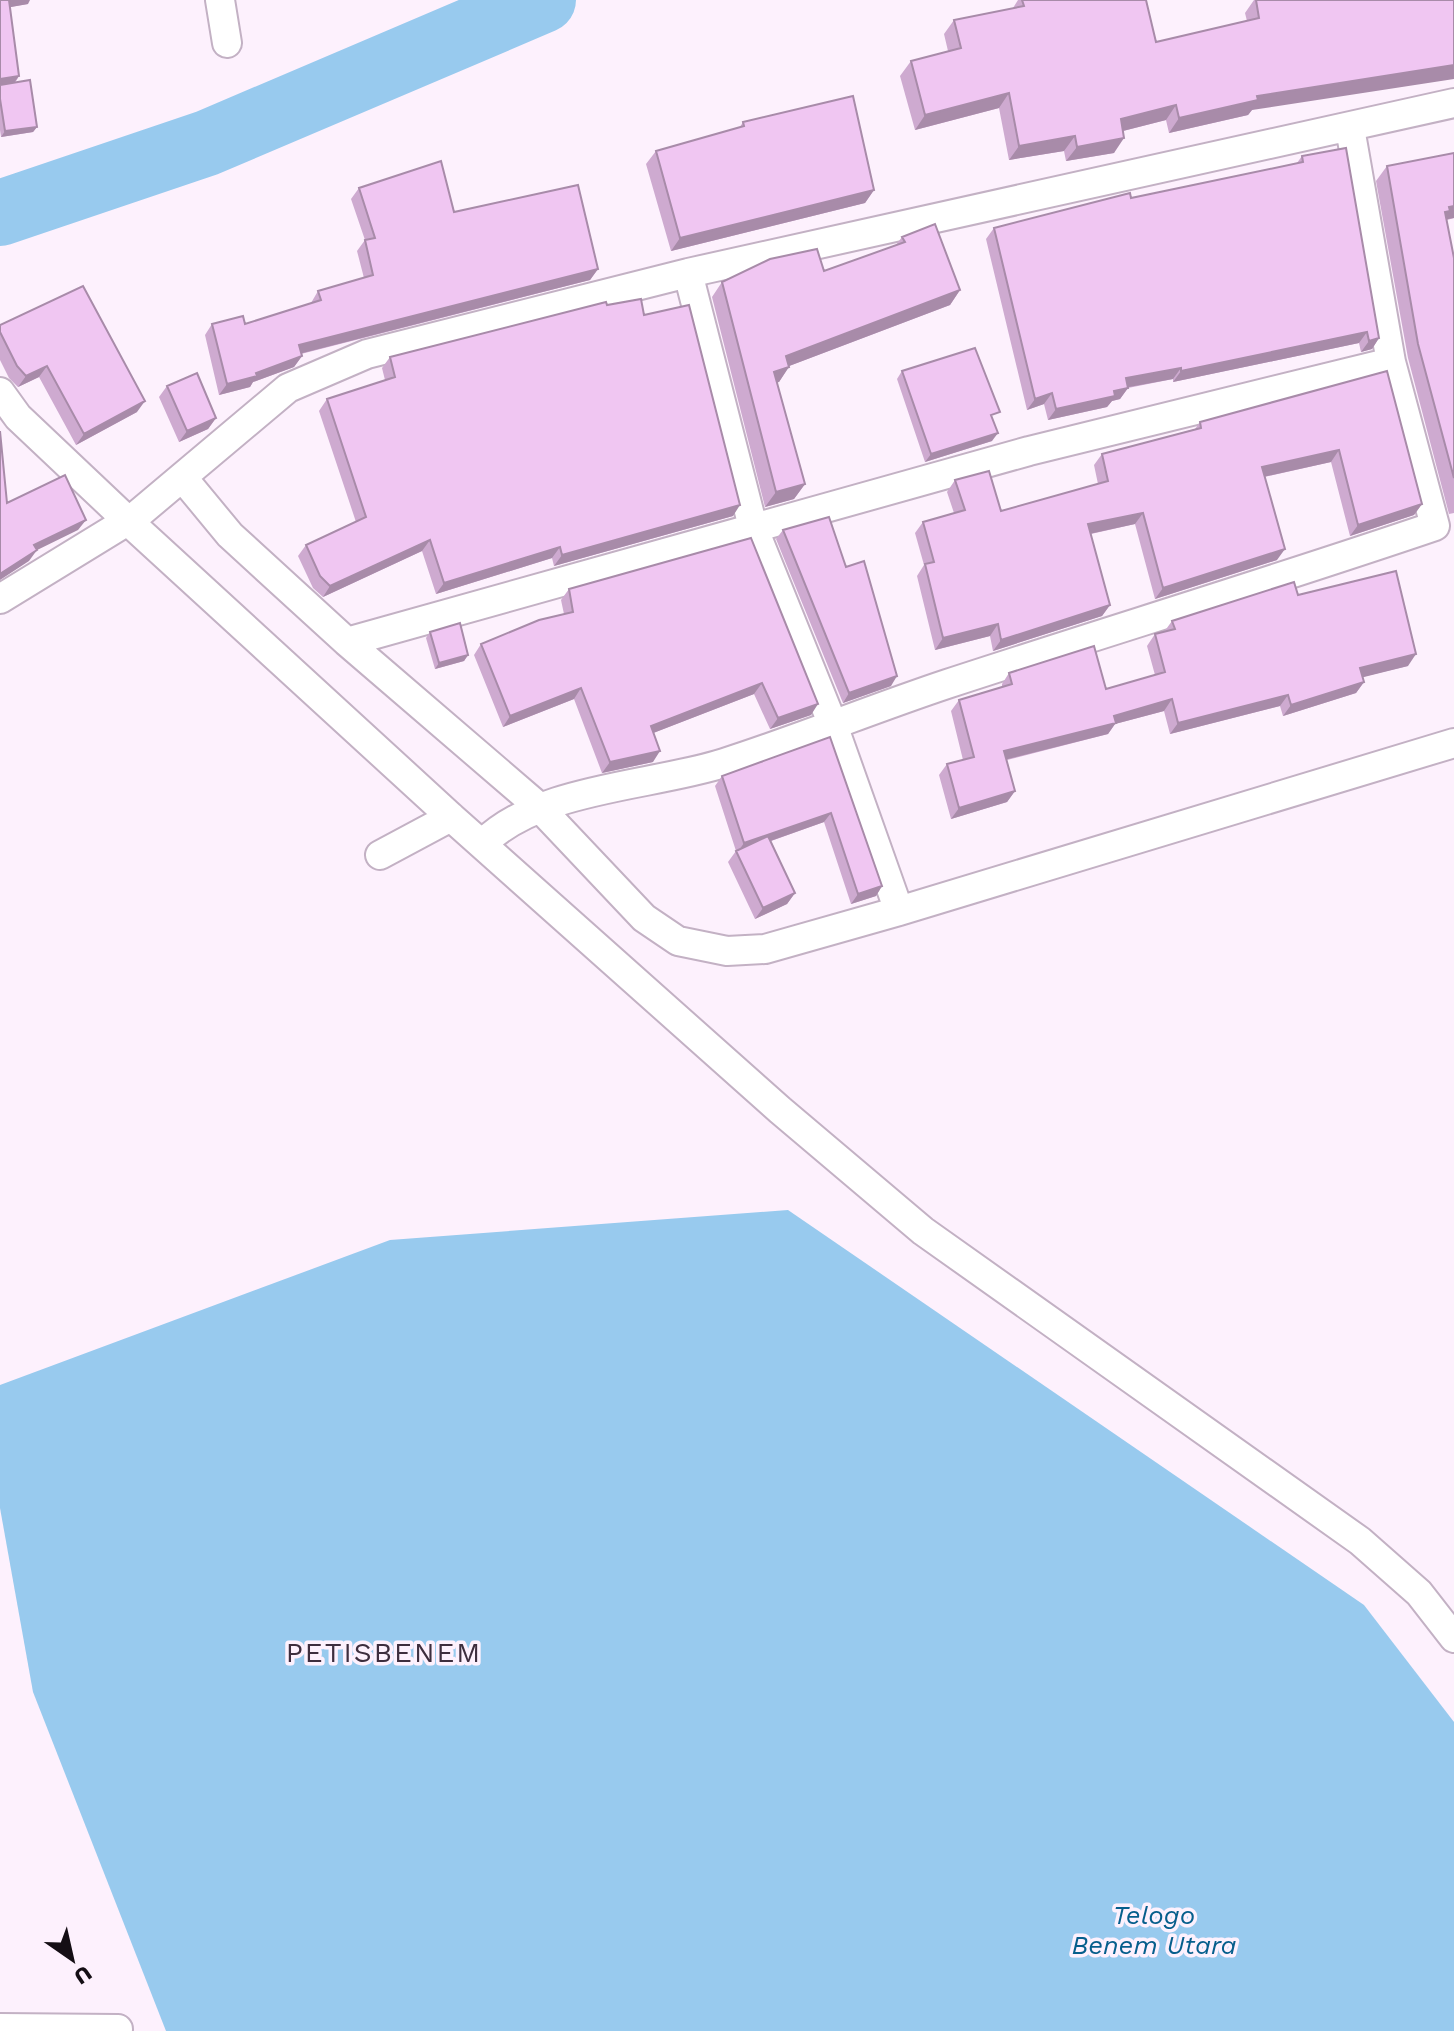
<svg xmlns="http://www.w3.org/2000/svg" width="1454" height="2031" font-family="'Work Sans',sans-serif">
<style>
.water{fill:#98caee}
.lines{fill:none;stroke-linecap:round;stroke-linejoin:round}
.river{stroke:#98caee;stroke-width:66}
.minor-casing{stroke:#c3b1c4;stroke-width:32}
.minor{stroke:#fff;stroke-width:28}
.wall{fill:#ceaad0}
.shaded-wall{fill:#a88ba9}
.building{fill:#f0c6f2;stroke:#a88ba9;stroke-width:2}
.labels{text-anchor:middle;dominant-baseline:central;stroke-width:7;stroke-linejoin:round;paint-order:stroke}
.water-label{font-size:26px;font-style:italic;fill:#065e8c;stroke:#fdf1fd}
.quarter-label{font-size:28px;letter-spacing:2px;fill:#3d2e3e;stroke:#fdf1fd}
</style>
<rect width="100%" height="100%" fill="#fdf1fd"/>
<path class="water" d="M788,1210L1364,1605L1454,1722V2031H166L33,1692L0,1508V1385L390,1240Z"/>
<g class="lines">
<path class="river" d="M0,213L207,143L543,0"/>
<defs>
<path id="minor" d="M220,0L227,43
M688,273L753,527L833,725L899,911
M0,392L18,417L128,521L451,817L780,1110L923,1231L1360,1541L1419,1593L1454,1638
M182,477L230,535L347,642L1029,451L1391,362
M0,599L137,515L288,388L367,354L688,273L1454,103
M347,642L539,807L644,918L678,941L727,951L765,949L899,911L1454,743
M482,844C540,787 648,787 724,763C799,739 872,709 947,684C1109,631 1273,581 1435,526L1391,362L1350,128
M380,855L451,817
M0,2028L118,2029"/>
</defs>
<use href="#minor" class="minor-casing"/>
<use href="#minor" class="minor"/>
</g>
<path class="wall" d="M0,0L28,4L10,7L19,76L15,83L37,127L33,132L1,137L0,130Z
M1018,0H1146L1156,42L1247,21L1245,13L1254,0H1454L1252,110L1248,115L1169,133L1166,120L1123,131L1114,153L1066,161L1064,151L1009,160L999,108L915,130L900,76L911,61L948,51L944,34L954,20L1013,8Z
M743,122L874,190L865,203L671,251L646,164L656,151L740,127Z
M1454,153V218L1447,220L1454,258V513L1449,514L1408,358L1376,181L1387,166Z
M1302,156L1379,338L1372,349L1361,352L1359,343L1173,382V379L1128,388L1120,399L1112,401L1107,407L1048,420L1044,404L1027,410L986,239L994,228L1297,163Z
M359,188L454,212L598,269L590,280L301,354L302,356L294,367L253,382L250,387L219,395L205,335L212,324H245L311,303L318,291L364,278L357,251L365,240L351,199Z
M902,237L960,290L950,305L789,366L779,382H777L805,484L794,499L765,507L712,297L722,282L824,271L896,245Z
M607,305L644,315L733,516L554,566L552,558L436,594L422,551L323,597L313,588L298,556L306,545L356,522L319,411L327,399L385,380L382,368L390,357Z
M0,325L137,412L76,445L39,377L18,387L9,378L0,360Z
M902,371L994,421L992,441L925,462L897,379Z
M1387,371L1422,504L1414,515L1350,536L1331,462L1264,477L1277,560L1155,599L1135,524L1091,534L1110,605L1102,616L993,651L990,636L935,650L917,576L924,565L915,533L923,522L954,513L947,492L955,480L1001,511L1098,484L1094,465L1102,454L1195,429L1200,422Z
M167,386L216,418L208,429L179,442L159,397Z
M783,530L846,567L891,686L843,703L776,539Z
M751,538L811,715L770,729L754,694L653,733V762L602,773L574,699L503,727L474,655L481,644L564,614L561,600L569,589Z
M1298,595L1408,666L1362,677L1364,682L1356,693L1283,716L1280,706L1170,734L1164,711L1115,724L1108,734L1007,760L1015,791L1007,802L951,819L939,775L947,764L963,760L951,711L959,700L1002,687V684L1009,673L1106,689L1155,675L1147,646L1155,634L1164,632L1172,621Z
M430,632L468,655L464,661L435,669L426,638Z
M830,737L882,886L876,896L851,904L824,822L771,841L795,893L787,904L755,919L728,862L736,851L715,786L722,776Z"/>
<path class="shaded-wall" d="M7,0H30L28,4L0,9Z
M1454,65V79L1252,110L1248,115L1169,133L1179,118L1257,96Z
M19,76L11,87L0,89V79Z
M1009,93L999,108L915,130L925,115Z
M1176,105L1166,120L1111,134L1121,119Z
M37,127L33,132L1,137L5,131Z
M1075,136L1064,151L1009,160L1019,146Z
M1124,138L1114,153L1066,161L1077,147Z
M874,190L865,203L671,251L680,238Z
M1454,206V218L1443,220L1435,227L1449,207Z
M598,269L590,280L291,356L299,345Z
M960,290L950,305L776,371L789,367L779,382L763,387L786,356Z
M1367,332L1359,343L1173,382L1181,371Z
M1379,338L1372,349L1361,352L1369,341Z
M302,356L294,367L253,382L250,387L219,395L227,384Z
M47,366L39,377L18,387L26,376Z
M1181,368L1173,379L1118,389L1126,378Z
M1128,388L1120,399L1112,401L1107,407L1048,420L1056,409L1114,391Z
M1052,393L1044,404L1027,410L1035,399Z
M145,401L137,412L76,445L84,434Z
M216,418L208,429L179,442L187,431Z
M998,433L992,441L925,462L931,454Z
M1339,450L1331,462L1254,479L1262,467Z
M805,484L794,499L765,507L776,492Z
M1422,504L1414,515L1350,536L1358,525Z
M740,505L733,516L554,566L562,555Z
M1143,513L1135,524L1080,536L1088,524Z
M86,520L78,530L27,555L34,545Z
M430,540L422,551L323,597L330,586Z
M560,547L552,558L436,594L444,583Z
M1285,549L1277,560L1155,599L1163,588Z
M37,550L29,561L0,580V574Z
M1110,605L1102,616L993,651L1001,640Z
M998,624L990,636L935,650L943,638Z
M1416,654L1408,666L1352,680L1360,668Z
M468,655L464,661L435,669L439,663Z
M897,676L891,686L843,703L849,693Z
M1364,682L1356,693L1283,716L1291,705Z
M762,683L754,694L643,737L651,726Z
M581,688L574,699L503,727L510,716Z
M1288,695L1280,706L1170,734L1178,723Z
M1172,699L1164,711L1115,724L1108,734L996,762L1004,751L1114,716Z
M818,704L811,715L770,729L778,718Z
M660,751L653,762L602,773L610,762Z
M1015,791L1007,802L951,819L959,808Z
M831,813L824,822L737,853L744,843Z
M882,886L876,896L851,904L858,894Z
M795,893L787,904L755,919L763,908Z"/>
<path class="building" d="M0,0H9L19,76L0,79Z
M1022,0H1146L1156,42L1259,18L1256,0H1454V65L1257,96L1258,100L1179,118L1176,105L1121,119L1124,138L1077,147L1075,136L1019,146L1009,93L925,115L911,61L961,48L954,20L1024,6Z
M30,80L37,127L5,131L0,99V85Z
M853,96L874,190L680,238L656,151L744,126L743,122Z
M1346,148L1379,338L1369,341L1367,332L1181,371V368L1126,378L1128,388L1114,391L1115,396L1056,409L1052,393L1035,399L994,228L1130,193L1131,198L1303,162L1302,156Z
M1454,153V206L1449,207L1450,211L1445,212L1454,258V478L1418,344L1387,166Z
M441,161L454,212L578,185L598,269L299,345L302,356L256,373L257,376L227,384L212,324L243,316L245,324L321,300L318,291L373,275L365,240L375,238L359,188Z
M935,224L960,290L786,356L789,367L774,372L805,484L776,492L722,282L770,259L817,249L824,271L905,242L902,237Z
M83,286L145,401L84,434L47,366L26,376L17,366L0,332V325Z
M641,299L644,315L689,305L740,505L562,555L560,547L444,583L430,540L330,586L320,576L306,545L366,517L327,399L395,377L390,357L606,302L607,305Z
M975,348L1000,412L991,415L998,433L931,454L902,371Z
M1387,371L1422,504L1358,525L1339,450L1262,467L1285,549L1163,588L1143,513L1088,524L1110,605L1001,640L998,624L943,638L925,564L934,562L923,522L965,510L955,480L989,471L1001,511L1108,481L1102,454L1201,428L1200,422Z
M197,373L216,418L187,431L167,386Z
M0,431L7,503L65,475L86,520L34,545L37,550L0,574Z
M829,517L846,567L864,561L897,676L849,693L783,530Z
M751,538L818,704L778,718L762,683L651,726L660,751L610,762L581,688L510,716L481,644L539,620L573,612L569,589Z
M1396,571L1416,654L1360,668L1364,682L1291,705L1288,695L1178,723L1172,699L1114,716L1116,723L1004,751L1015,791L959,808L947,764L974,757L959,700L1012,684L1009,673L1094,646L1106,689L1165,672L1155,634L1175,629L1172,621L1294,582L1298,595Z
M460,623L468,655L439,663L430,632Z
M830,737L882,886L858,894L831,813L744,843L722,776Z
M768,836L795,893L763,908L736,851Z"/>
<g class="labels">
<g class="water-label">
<text x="1154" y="1915">Telogo<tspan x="1154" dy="30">Benem Utara</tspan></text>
</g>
<g class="quarter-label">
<text x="384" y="1652">PETISBENEM</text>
</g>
</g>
<g transform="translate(72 1959) rotate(146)" stroke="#fdf1fd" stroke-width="6" paint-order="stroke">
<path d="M0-6L14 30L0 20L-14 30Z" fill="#140e14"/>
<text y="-12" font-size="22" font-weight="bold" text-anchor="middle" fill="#140e14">U</text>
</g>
</svg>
